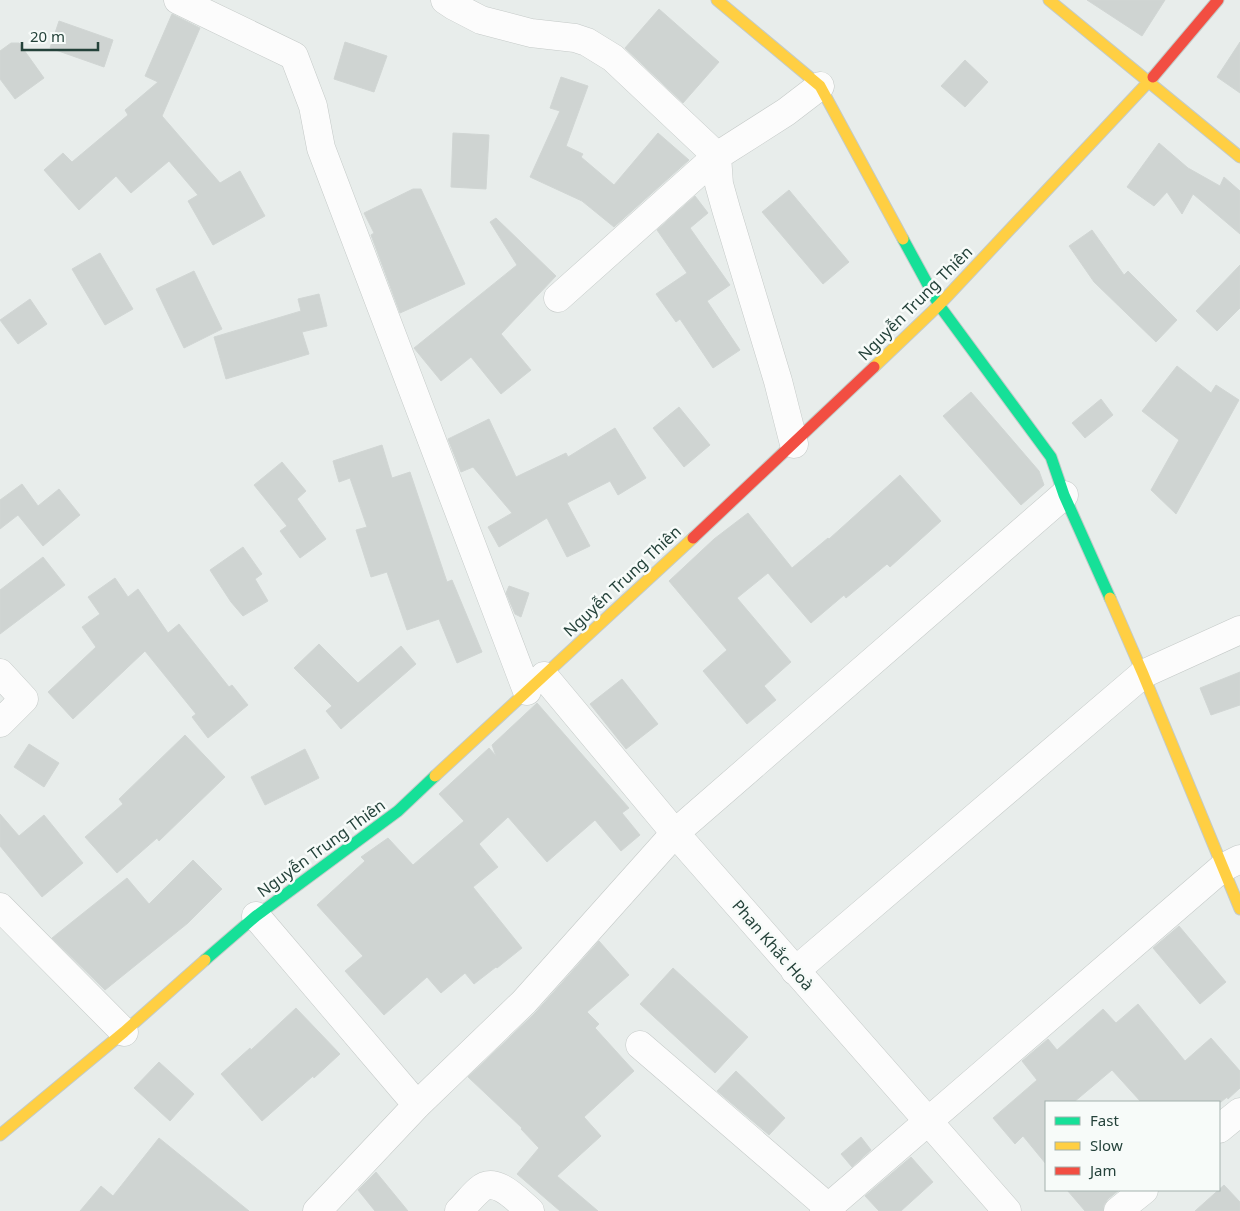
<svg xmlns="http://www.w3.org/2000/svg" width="1240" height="1211" font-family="'Noto Sans',sans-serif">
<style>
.building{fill:#cfd4d2;stroke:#d1d6d4}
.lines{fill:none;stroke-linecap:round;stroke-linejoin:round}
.street-casing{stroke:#c5cac8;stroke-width:29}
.fast-casing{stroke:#c3cbc8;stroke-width:13}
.slow-casing{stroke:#c3cbc8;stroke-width:13}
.jam-casing{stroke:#c3cbc8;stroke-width:13}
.street{stroke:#fcfcfc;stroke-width:28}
.fast{stroke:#16e098;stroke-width:11}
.slow{stroke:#ffcf43;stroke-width:11}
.jam{stroke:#f24e42;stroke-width:11}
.labels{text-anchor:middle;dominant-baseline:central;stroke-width:5;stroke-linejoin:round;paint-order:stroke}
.street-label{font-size:16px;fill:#24423a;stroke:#f7fbf9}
</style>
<rect width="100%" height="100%" fill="#e8edeb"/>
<path class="building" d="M1087,0H1165L1142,36Z
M659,9L719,62L683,103L625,48Z
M172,14L200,28L162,116L220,183L240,171L265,216L213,245L188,201L198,195L169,161L131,193L116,176L79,210L44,170L63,153L72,162L128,115L125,110L158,82L145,76Z
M59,21L113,40L104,67L50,48Z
M345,42L387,56L374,92L334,79Z
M1240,42V93L1217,77Z
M11,43H19L44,78L15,99L0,79V51Z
M965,60L988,82L965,107L941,86Z
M561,77L588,86L566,146L583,154L581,157L614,185L658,133L689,160L614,227L582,201L530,177L560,111L550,108Z
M453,133L489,135L486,189L451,187Z
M1159,143L1188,168L1220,186L1224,177L1240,191V234L1193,194L1182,214L1167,192L1154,206L1127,187Z
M413,189H421L465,284L400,313L371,235L374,233L364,213Z
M789,190L849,262L823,284L762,212Z
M695,196L708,213L690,228L730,285L707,301L740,350L713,368L680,319L676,322L656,294L687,273L657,230Z
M496,218L556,276L501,334L531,370L501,394L471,357L441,381L414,348L517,265L490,222Z
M1092,230L1124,275L1128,271L1177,320L1156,342L1094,282L1069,246Z
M100,253L133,309L105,325L72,269Z
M1240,265V308L1217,331L1196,311Z
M194,271L222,329L184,348L156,289Z
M319,294L327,326L302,332L309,354L226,379L214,337L301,311L298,299Z
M30,299L47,324L18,344L0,320Z
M1177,366L1211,393L1216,385L1239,400L1176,514L1151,490L1179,440L1142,411Z
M971,392L1039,471L1044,485L1021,505L943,416Z
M1101,399L1113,415L1085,438L1072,423Z
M679,407L710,445L684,467L653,428Z
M489,419L516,477L566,453L568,457L615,428L646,478L618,495L610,481L567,503L590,546L567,557L547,518L499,547L488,527L512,513L473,467L461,472L448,439Z
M382,445L392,478L410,472L447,582L452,580L482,652L457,663L439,619L407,630L387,572L371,577L356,530L367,527L350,478L339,482L333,461Z
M282,462L306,491L297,499L326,539L300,558L280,531L287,526L254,485Z
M900,475L941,521L890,567L887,564L846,598L844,595L811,623L768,573L737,598L791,662L764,686L776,700L747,724L703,671L727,650L669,581L714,539L748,513L792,568L828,538L829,539Z
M22,484L38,506L59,489L80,515L43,546L18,515L0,529V500Z
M243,547L262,574L255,579L268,601L243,616L231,602L210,570Z
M43,557L65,585L0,634V590Z
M115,578L128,597L138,589L168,633L179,624L229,687L232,685L248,705L208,738L192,717L196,714L145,651L73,719L48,692L96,647L82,627L100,614L88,597Z
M509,586L529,593L521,617L515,614L506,593Z
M319,644L358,683L401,646L416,664L341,729L326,711L332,706L294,668Z
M1240,672V705L1211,715L1200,688Z
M622,679L658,724L626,749L590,704Z
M537,703L629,808L622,813L640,835L621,851L595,820L547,862L508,817L479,844L498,867L473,887L522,948L497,968L496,967L474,984L465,973L441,993L427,977L384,1015L345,971L363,956L317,905L365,861L361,857L388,838L413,865L464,821L439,794L489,748L496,756L492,745Z
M185,735L225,777L159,841L157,838L117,873L85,837L123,804L119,799Z
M29,744L59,763L44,787L14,767Z
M305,749L319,778L265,805L251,777Z
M0,814L19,836L44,815L83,863L42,897L0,846Z
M193,860L222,889L188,923L105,990L52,938L127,878L149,904Z
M1179,926L1226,982L1200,1004L1153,948Z
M599,941L629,975L587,1012L599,1024L595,1028L634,1071L584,1117L601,1136L557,1176L598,1211H560L517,1174L539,1148L521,1129L522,1128L468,1077L535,1013Z
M673,968L748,1037L715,1073L640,1004Z
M1138,1004L1185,1061L1211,1038L1240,1071V1088L1228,1099L1227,1097L1221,1102H1141L1112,1070L1074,1102H1046V1164L1023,1136L1015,1144L993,1118L1037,1080L1022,1061L1048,1039L1057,1050L1103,1009L1116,1023Z
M296,1008L340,1054L314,1078L313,1076L262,1121L221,1074L250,1048L251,1050Z
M159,1062L194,1094L170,1121L134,1088Z
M736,1071L785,1118L769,1135L717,1091Z
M861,1137L871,1150L852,1167L841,1154Z
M159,1138L249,1211H80L101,1186L113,1196Z
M911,1157L933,1182L901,1211H879L865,1196Z
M376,1172L408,1211H375L358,1190Z
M1224,1185L1240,1202V1211H1195Z
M1067,1190H1119L1108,1199L1104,1205L1103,1211H1085Z"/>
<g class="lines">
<defs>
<path id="street" d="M178,0L294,56L313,106L321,148L527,691
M445,0L454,6L481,20L531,33L575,38L587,42L613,58L717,156L719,184L726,209L778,381L794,444
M558,298L717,156L786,112L820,86
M0,673L24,699L0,723
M544,676L675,833L1007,1211
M0,907L124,1032
M256,916L417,1105
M795,971L1143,674L1240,630
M640,1045L828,1207
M1219,1129L1240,1112
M317,1211L417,1105L524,1002L675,833L1064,495
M459,1211C466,1204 472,1196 479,1190C496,1175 517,1200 530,1211
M824,1211L1222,868L1240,859
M1118,1211L1144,1190"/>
<path id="fast" d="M903,239L939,305L1051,457L1064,495L1110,598
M205,960L256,916L398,811L435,776"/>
<path id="slow" d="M717,0L820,86L903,239
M1049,0L1240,157
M874,367L939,305L1153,77
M1110,598L1143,674L1240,909
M435,776L693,538
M0,1135L124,1032L205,960"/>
<path id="jam" d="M1153,77L1218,0
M693,538L874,367"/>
</defs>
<use href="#street" class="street-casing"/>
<use href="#fast" class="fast-casing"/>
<use href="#slow" class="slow-casing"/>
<use href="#jam" class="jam-casing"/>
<use href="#street" class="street"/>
<use href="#fast" class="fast"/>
<use href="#slow" class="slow"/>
<use href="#jam" class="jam"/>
</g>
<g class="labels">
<g class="street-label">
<text transform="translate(915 303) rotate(-45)">Nguyễn Trung Thiên</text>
<text transform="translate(622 581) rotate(-43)">Nguyễn Trung Thiên</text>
<text transform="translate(321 848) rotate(-36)">Nguyễn Trung Thiên</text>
<text transform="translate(773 945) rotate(49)">Phan Khắc Hoà</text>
</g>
</g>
<rect x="1045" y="1101" width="175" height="90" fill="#f7fbf9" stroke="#a3b1ad"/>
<rect x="1055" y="1117" width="25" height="8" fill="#16e098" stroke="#a3b1ad"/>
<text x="1090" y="1126" font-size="15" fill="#24423a">Fast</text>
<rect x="1055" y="1142" width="25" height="8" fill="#ffcf43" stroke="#a3b1ad"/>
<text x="1090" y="1151" font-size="15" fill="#24423a">Slow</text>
<rect x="1055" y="1167" width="25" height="8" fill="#f24e42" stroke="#a3b1ad"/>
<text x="1090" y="1176" font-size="15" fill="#24423a">Jam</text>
<path d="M22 42v8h76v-8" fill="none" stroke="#24423a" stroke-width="2.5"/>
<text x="30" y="42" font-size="15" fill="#24423a" stroke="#f7fbf9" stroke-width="4" paint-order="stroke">20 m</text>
</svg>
